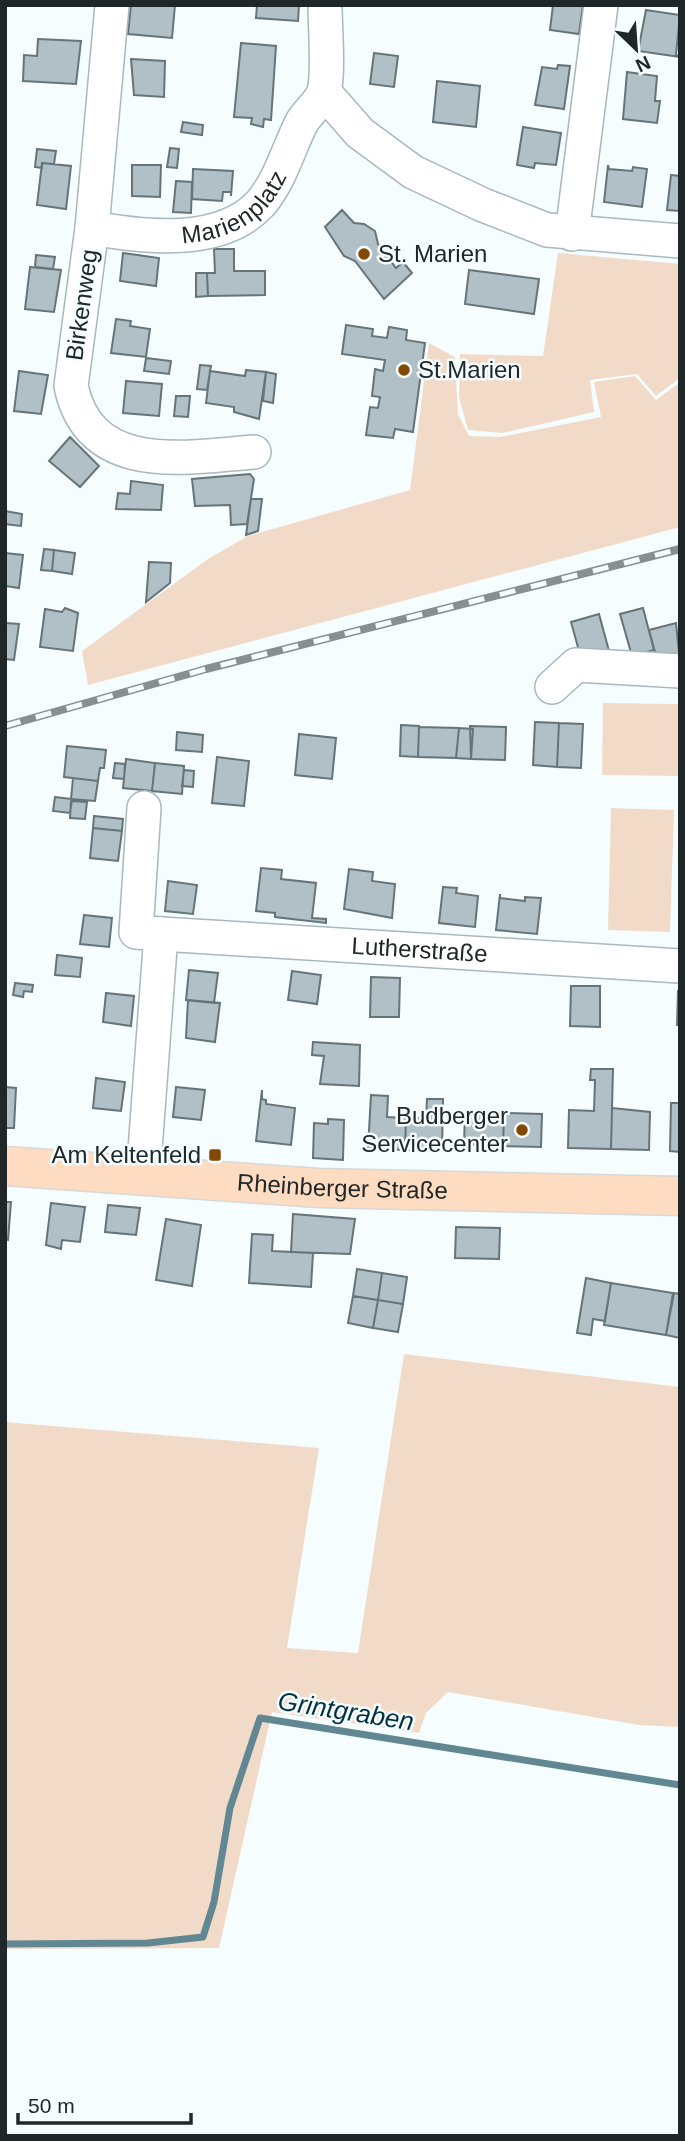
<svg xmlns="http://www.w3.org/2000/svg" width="685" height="2141" font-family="Helvetica,sans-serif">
<rect width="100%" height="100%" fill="#f6fdff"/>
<!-- green -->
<path fill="#f1dbc8" d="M558 253 680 264V378L656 396 637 374 590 380 594 412 502 433 468 430 459 397 460 354 543 356Z
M429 343 455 357 458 414 469 436 500 437 601 417 594 382 635 376 656 400 680 382V527L88 685 82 651 208 559 248 536 410 490Z
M603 703 680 704V776L602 775Z
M611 808 674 810 670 932 608 930Z
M404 1354 680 1387V1727L639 1725 448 1692 426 1713 419 1733 272 1712 219 1948 5 1949V1422L319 1448 287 1648 358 1653Z"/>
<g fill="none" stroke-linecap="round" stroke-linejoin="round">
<!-- stream -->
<path stroke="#618793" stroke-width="7" d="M5 1944 148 1943 203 1937 214 1902 230 1808 260 1718 680 1785"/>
</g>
<!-- building -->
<path fill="#b0c0c6" stroke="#657479" stroke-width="2" d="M131 5H175L172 38 128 34Z
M257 5H299L298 21 256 18Z
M553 5H583L579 34 550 30Z
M646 10 680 15 676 55 680 57 638 51Z
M38 39 81 41 76 84 23 81 24 55 37 56Z
M241 43 276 46 271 120 264 119 263 127 251 124 252 118 234 117Z
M374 53 398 56 394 87 370 84Z
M131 59 165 61 164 97 134 95Z
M558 65 570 66 564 109 535 105 542 67 557 69Z
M627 72 657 76 655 101H660L657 123 623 119Z
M437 81 480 86 476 127 433 122Z
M183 122 203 125 202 135 181 132Z
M523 127 561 133 556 165 535 163 534 168 517 165Z
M170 148 179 149 177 168 167 167Z
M37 149 56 151 54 164 42 163V168L35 167Z
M42 163 71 166 66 209 37 205Z
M132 165H161L160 197 132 196Z
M608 165 609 169 632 171 633 167 647 169 642 207 604 202Z
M193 169 233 171 231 196V192H223L222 201 192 199Z
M671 175 680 176V211L667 210Z
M176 181 192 182 191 213 173 212Z
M342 210 354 223 364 224 375 231 378 244 396 268 403 262 412 273 384 299 355 261 344 256 325 227Z
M214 249H234V271H265V295L208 296 207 273H215Z
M123 253 159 258 156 286 120 281Z
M36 255 55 257 53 269 35 267Z
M30 267 61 270 54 312 25 309Z
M469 270 539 279 534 314 465 304Z
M196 273H207L208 296 196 297Z
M116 319 131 321 130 326 150 329 146 357 111 353Z
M346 325 373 329 372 336 387 338 389 327 407 330 406 340 425 343 413 432 395 429 393 438 366 435 370 407 378 408 380 397 372 396 375 369 383 371 385 360 342 354Z
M146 358 171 361 169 374 144 371Z
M200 365 211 366 207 390 197 389Z
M246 370 266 372 259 419 234 412V407L206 403 210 371 245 376Z
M19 371 48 375 41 414 14 411Z
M266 372 276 374 273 403 263 401Z
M126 381 162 384 159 416 123 413Z
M176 396H190L188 417 174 416Z
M70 437 99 466 80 487 49 461Z
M250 474 254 479 247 524 231 525 230 505 195 506 192 479Z
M131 481 163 485 161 510 116 509 118 493 130 494Z
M251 499H262L258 531 246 535Z
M5 511 22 514 21 526 5 524Z
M44 549 54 550 52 571 41 570Z
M54 550 75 553 72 574 52 571Z
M5 553 23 555 19 588 5 586Z
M149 562 171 563 170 583 146 602Z
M65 608 78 613 73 651 40 647 45 609 62 612Z
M643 608 654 650 632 656 620 614Z
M599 614 609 651 581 658 571 622Z
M5 623 19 624 14 660 5 659Z
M676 623 680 662 659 667 649 630Z
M535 722 559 723 557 767 533 765Z
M559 723 583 724 581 768 557 767Z
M401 725 419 726 418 757 400 756Z
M470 726 506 727 505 760 471 759Z
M419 727 459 728 456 758 418 757Z
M459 728 473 729 471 759 456 758Z
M177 732 203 735 202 752 176 750Z
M299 734 336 738 332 779 295 775Z
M67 746 106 750 104 768H100L98 781 64 777Z
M217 757 249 761 244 806 212 803Z
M126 759 155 763 152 791 123 788Z
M115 763 125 764 124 779 113 778Z
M155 763 184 766 182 794 152 791Z
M184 770 194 771 193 787 182 786Z
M73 778 98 781 95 801 71 799Z
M55 797 72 799 70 813 53 811Z
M71 801 87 802 85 819 70 818Z
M94 816 123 819 122 831 93 828Z
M93 828 122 831 118 861 90 858Z
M261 868 282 870 281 879 316 883 312 918 326 919V923L275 917V913L256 911Z
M349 869 373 872 372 881 395 884 392 918 344 909Z
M168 881 197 885 193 914 165 911Z
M443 887 457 888 456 893 478 896 475 927 439 923Z
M500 894V898L525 901V897L541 898 537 934 496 930Z
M84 915 112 918 109 947 80 944Z
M57 955 82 958 80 977 55 975Z
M189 970 218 973 214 1003 186 1000Z
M292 971 321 975 317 1004 288 1000Z
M371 977 400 978 399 1017H370Z
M15 983 33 985 32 992 24 991 23 997 13 995Z
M571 986H600V1027L570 1026Z
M678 991H680V1025H677Z
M106 993 134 996 131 1026 103 1022Z
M188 1000 220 1003 215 1042 186 1038Z
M313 1042 360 1045 359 1086 320 1084 324 1056 312 1055Z
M591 1069H613L611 1149 568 1148 569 1110 594 1111 595 1080H590Z
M96 1078 125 1082 121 1111 93 1108Z
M5 1087 16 1088 14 1128H5Z
M176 1087 205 1090 201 1120 173 1117Z
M262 1090V1099L266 1100V1104L295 1108 291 1145 256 1141Z
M371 1095 388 1096 387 1117 406 1118 405 1150 368 1148Z
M427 1099H443L442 1151 405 1150 406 1118H426Z
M671 1103H680V1152L670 1151Z
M612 1108 650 1112 649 1150 611 1149Z
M465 1112 504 1113 503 1146 464 1144Z
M504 1113 542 1114 541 1147 503 1146Z
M328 1119 344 1120 343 1160 313 1158 314 1123 328 1124Z
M5 1202H11L8 1240 5 1239Z
M51 1203 85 1207 80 1242 62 1240 61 1249 46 1245Z
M108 1205 140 1208 136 1235 105 1232Z
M293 1214 355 1219 350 1254 291 1252Z
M166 1219 201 1225 192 1286 156 1280Z
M456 1227 500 1228 499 1259 455 1258Z
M252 1234 273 1235 272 1251 313 1253 311 1287 249 1283Z
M357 1269 382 1273 378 1300 353 1296Z
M382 1273 407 1277 403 1304 378 1300Z
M586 1278 611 1283 605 1321 593 1319 591 1335 577 1333Z
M611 1283 673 1293 666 1335 604 1325Z
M674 1293 680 1294V1338L666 1335Z
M353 1296 378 1300 373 1328 348 1323Z
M378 1300 403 1304 398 1332 373 1328Z"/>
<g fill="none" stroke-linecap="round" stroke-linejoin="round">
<!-- minor casing -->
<g stroke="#a8b8bd" stroke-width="36">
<g id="minor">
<path d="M112 5 92 228 71 386C90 477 187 457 254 452"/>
<path d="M324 92 360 133 413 172 483 205 547 230 680 241"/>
<path id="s1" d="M92 228C143 237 221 247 261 203 281 179 288 149 302 122 308 112 321 102 324 91 329 74 325 26 325 5"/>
<path d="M572 234 601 5"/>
<path d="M552 687 576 665 680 671"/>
<path id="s2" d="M161 934 680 966"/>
<path d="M143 1177 161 934 136 932 144 808"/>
</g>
</g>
<!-- major casing -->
<g stroke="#d7d8d8" stroke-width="41">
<g id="major">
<path id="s3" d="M5 1166 319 1188 680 1196"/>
</g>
</g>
<!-- minor -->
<use href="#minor" stroke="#fff" stroke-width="33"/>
<!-- major -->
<use href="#major" stroke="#fddcc1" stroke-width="38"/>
<!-- rail casing -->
<g stroke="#888f91" stroke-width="8">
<path id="rail" d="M5 726 206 669 680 549"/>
</g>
<!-- rail -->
<use href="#rail" stroke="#f6fdff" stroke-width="5" stroke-dasharray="16" stroke-linecap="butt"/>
</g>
<!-- markers -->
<g fill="#834900" stroke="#f6fdff" stroke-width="2.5">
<circle cx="364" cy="254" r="7"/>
<circle cx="404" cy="370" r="7"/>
<circle cx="522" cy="1130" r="7"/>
<rect x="208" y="1148" width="14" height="14" rx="3.5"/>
</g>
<g text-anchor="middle" stroke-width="5" stroke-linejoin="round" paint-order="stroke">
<!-- street labels -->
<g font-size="24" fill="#202729" stroke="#f6fdff">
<text dy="8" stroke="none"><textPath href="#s1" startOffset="152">Marienplatz</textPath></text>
<text transform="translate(82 305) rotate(-82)" y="8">Birkenweg</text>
<text dy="8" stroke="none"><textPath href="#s2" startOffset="259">Lutherstraße</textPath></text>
<text dy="8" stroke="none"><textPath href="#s3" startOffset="338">Rheinberger Straße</textPath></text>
</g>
<!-- poi labels -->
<g font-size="24" fill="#202729" stroke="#f6fdff" text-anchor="start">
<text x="378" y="262">St. Marien</text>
<text x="418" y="378">St.Marien</text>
<text x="508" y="1124" text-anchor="end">Budberger<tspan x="508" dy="28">Servicecenter</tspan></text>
<text x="201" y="1163" text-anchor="end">Am Keltenfeld</text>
</g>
<!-- water labels -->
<g font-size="26" font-style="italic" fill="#01323f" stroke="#f6fdff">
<text transform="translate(346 1711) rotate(9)" y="9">Grintgraben</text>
</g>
</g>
<!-- border -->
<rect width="685" height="2141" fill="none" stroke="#202729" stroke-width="14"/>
<!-- north arrow -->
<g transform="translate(636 49) rotate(155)" stroke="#f6fdff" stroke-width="5" paint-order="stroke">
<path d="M0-5L12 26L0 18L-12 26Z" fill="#202729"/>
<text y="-10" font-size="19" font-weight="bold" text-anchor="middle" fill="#202729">N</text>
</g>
<!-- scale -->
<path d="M18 2113v10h173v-10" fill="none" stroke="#202729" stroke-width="3.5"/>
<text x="28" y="2113" font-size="21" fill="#202729" stroke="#f6fdff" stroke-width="5" paint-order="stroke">50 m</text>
</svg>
